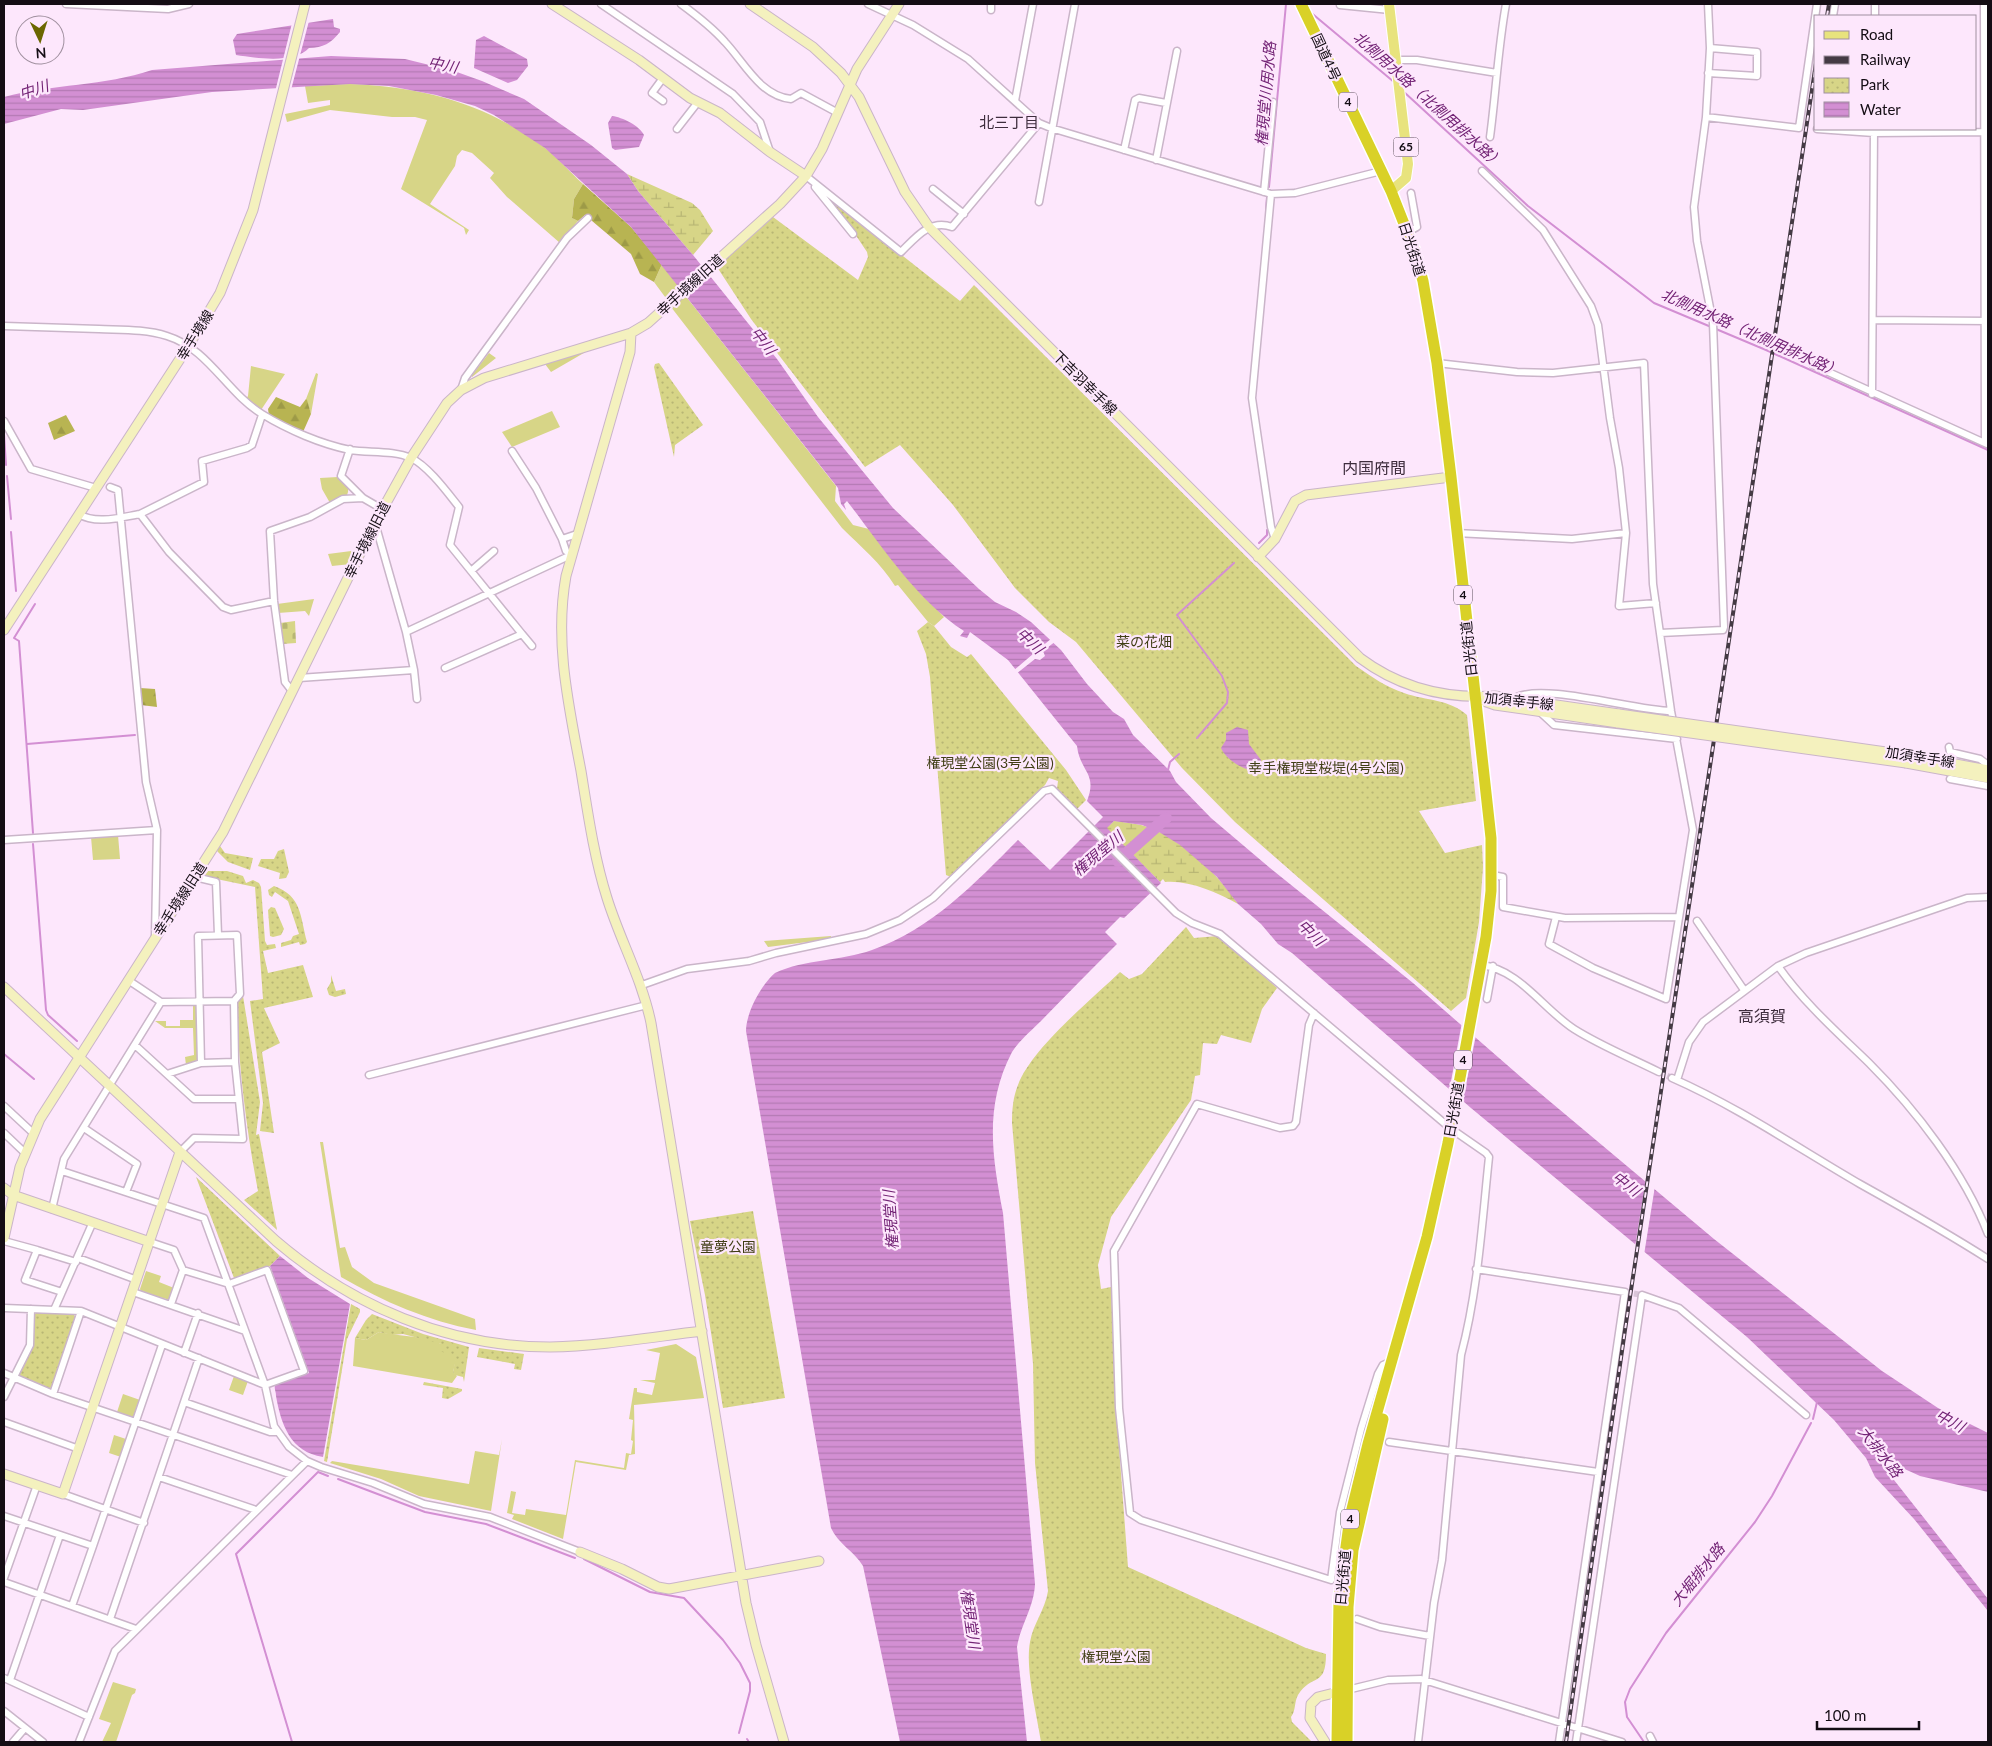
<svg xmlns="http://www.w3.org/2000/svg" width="1992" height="1746" font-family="Lato,'Noto Sans JP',sans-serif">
<defs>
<pattern id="forest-firs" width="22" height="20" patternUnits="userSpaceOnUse" patternTransform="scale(1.25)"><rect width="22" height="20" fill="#b8b452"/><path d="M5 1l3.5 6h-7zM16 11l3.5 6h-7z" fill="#9d9a47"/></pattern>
<pattern id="wetland-marsh" width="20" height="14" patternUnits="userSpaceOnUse" patternTransform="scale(1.25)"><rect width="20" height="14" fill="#d7d587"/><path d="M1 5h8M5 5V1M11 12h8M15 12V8" fill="none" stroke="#b8b674"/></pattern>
<pattern id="cemetery-stones" width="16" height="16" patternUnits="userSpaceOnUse" patternTransform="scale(1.25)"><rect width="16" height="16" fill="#d7d587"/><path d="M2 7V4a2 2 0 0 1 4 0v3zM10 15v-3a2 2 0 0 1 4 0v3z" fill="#b8b674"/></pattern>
<pattern id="park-dots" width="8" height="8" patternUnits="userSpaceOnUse" patternTransform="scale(1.25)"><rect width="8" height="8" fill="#d7d587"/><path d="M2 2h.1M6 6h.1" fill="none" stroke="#b8b674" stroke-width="1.8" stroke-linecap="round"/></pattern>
<pattern id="water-rules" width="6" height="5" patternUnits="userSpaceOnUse" patternTransform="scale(1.25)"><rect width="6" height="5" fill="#d38fd3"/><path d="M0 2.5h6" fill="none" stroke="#b47ab4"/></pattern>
</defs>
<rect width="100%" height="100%" fill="#fde7fc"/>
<!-- grass -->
<path fill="#d7d587" d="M350 84C423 87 485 103 544 147 558 158 570 172 583 184L574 199 572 218 578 221 560 243 507 197 490 178 494 173 472 153 462 150 457 156 455 166 430 204 469 230 466 235 464 228 401 189 427 120 415 117H392L330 110 287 122 285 114 330 105V100L308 103 305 86Z
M662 264 681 290 668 301 654 282Z
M684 294 836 486 835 501 853 525 869 529 906 576 944 617 934 626 928 622 898 585 895 586C881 563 861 547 842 528L671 307Z
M589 350 551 372 545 364Z
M489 353 496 358 472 377V375Z
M251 366 285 374 261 410 246 399 248 396Z
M316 373 318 374 311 414 306 399Z
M552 411 560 427 512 447 502 432Z
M338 477C344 481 351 487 347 495L330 503 322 489 320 478Z
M359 550 351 564 332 566 328 554Z
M314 599 309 616 305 611 278 613 277 604Z
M118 835 120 859 93 860 91 837Z
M831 936V939L768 947 764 941Z
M193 1005 197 1007 198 1059 196 1062 186 1065 185 1057 194 1055 193 1028H165L155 1021H166V1026H180V1020H193Z
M320 1142H323L340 1248 345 1247 352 1267 374 1283 475 1319 476 1330C428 1321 384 1302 341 1277Z
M146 1271 161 1276 159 1282 174 1288 170 1300 141 1292 140 1289Z
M379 1332C397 1336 425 1336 441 1344 446 1346 452 1352 457 1356L453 1372 457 1376 452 1383 353 1366 355 1338 366 1340Z
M676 1344 696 1357 704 1398 634 1405 635 1454 629 1455 626 1470 576 1462 563 1539 512 1519 514 1515 507 1513 511 1491 516 1492 512 1513 525 1515 526 1509 566 1515 575 1460 624 1468 626 1453 631 1454 633 1441 631 1440 633 1420 629 1419 634 1388H637V1392L652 1395 655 1383 640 1380H655L660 1353 646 1350Z
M234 1376 248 1381 243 1395 229 1390Z
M123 1394 140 1400 135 1416 132 1417 117 1412Z
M114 1435 126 1439 121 1457 109 1453Z
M502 1439 491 1511 419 1496 381 1479 330 1463 332 1461 469 1484 475 1451 499 1455Z
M113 1682 136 1689 135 1693 132 1695 116 1742H102L111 1723 99 1719Z"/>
<!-- forest -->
<path fill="url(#forest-firs)" d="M583 184 631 227 662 264 654 282 640 274 631 254 585 215 578 221 572 218 574 199Z
M276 397 300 407 306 399 307 400 311 414 303 432 269 416 268 409Z
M66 415 75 431 54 440 48 423Z
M140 688 155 689 157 707 141 705Z"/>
<!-- wetland -->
<path fill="url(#wetland-marsh)" d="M627 174 692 203 700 210 713 231 693 255 638 191Z
M1114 821C1123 822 1132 823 1141 825 1175 833 1220 875 1238 904 1216 892 1189 880 1165 882L1163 879 1160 882 1106 828Z"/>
<!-- cemetery -->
<path fill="url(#cemetery-stones)" d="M295 621 296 643 282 644 280 623Z"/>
<!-- park -->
<path fill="url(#park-dots)" d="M818 189 960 301 974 285 1356 666C1372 677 1386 687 1404 693 1427 701 1449 699 1467 715L1476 801 1419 811 1445 853 1482 845 1483 867 1479 922 1466 998 1451 1011 1235 822 1182 768 1076 642 1049 622 1015 588 953 505 900 445 865 467 751 319 717 267 773 217 858 280 868 257 867 252 851 228Z
M659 363 703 425 675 445 674 457 654 367 655 364Z
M928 622 934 626 951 647 967 657 971 654 1066 770 1086 800 1077 809 1057 789 1058 781 1049 778 1045 785 951 877 946 875 930 677 926 654 917 631Z
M220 846 225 853 253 858 250 870 228 862 217 851Z
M284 849 289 872 286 878 279 879 280 873 258 866 261 859H274L278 851Z
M208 871H227L243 876 246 883 253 880 259 883 261 887 265 941 267 945 275 944 276 948 263 951 268 973 303 965 313 997 264 1008 280 1043 262 1052 274 1133 260 1131 263 1103 250 1001 263 999 255 887 202 876Z
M274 886C302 896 300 916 307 942L305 944 300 945 299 942 281 947V943L291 940 293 936 299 934 288 901 275 892 272 897 269 895 268 890Z
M271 907 275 908 284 929 281 935 273 937 270 936 268 910Z
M1186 927 1194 938 1218 936 1277 988 1262 1009 1251 1043 1221 1035 1217 1044 1203 1043 1200 1075 1195 1076 1191 1100 1111 1217 1098 1265 1101 1289 1111 1287 1116 1407 1128 1567 1306 1648 1326 1654C1326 1688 1312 1673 1298 1695 1294 1702 1296 1711 1291 1717L1292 1722 1312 1742H1041C1037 1715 1025 1669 1030 1642 1033 1624 1045 1610 1048 1591L1035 1463 1033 1364 1012 1123C1012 1110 1013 1097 1018 1085 1031 1049 1091 1000 1120 972L1129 979 1142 974Z
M331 975 336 991 345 989 346 994 335 997 329 995 327 989 331 982Z
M243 996 260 1102 256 1135 259 1134 277 1230 244 1200 258 1191C246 1128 239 1067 236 1003Z
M196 1177 280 1256 270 1266 234 1278Z
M753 1211 785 1398 723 1408 705 1295 690 1221Z
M351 1304 360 1309V1312L347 1339 327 1462 324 1461Z
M37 1312 74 1314 76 1320 53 1387 47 1389 21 1378 19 1373 33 1345 34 1315Z
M372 1314 423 1334 469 1347 464 1382 463 1377 455 1375 453 1372 456 1356 439 1351 441 1344 403 1334 392 1335 379 1332 366 1340 355 1338 366 1320Z
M479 1348 524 1354 521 1370 514 1369 515 1364 477 1357Z
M424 1382 462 1389V1391L448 1399 442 1398 443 1388 423 1385Z"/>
<!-- water -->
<path fill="url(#water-rules)" d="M333 19 334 27 340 29V32C331 43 323 48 309 48 295 64 255 58 236 55L233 40 237 34Z
M484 36 527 59 528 66 517 80 508 83 474 68 476 40Z
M331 56 405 59 454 71 482 81 524 99 591 145 627 174 638 191 693 255 777 359 818 417 893 508 979 589 995 602 1016 612 1031 622 1061 650 1087 684 1113 712 1124 719 1133 735 1170 771 1176 782 1211 818 1270 868 1413 983 1522 1078 1714 1239 1882 1371 1938 1408 1988 1433V1492L1920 1476 1885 1460 1879 1461 1988 1599V1611L1914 1519 1875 1477 1866 1458 1834 1420 1747 1337 1471 1108 1292 953 1278 944 1261 924 1238 904 1217 877 1180 845 1159 832 1142 825 1114 821 1107 828 1161 883 1124 918 1120 917 1105 932 1117 944C1091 970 1066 995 1041 1021 1032 1030 1019 1041 1012 1052 984 1106 992 1156 1003 1213L1035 1584C1034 1607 1021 1624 1017 1647L1027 1742H900L863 1566C854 1551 838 1544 831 1528L746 1031C746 1013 761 985 775 973 805 959 841 961 872 950 932 929 975 883 1018 840L1050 870 1103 817 1087 801C1098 773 1080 772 1077 746L1008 660 970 632 967 638 960 636 964 631C917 601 881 545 847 501L844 504 846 510 841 504 838 488 631 227 545 148 494 115 475 106 436 95 389 86 350 84 212 92 83 110 61 109 4 124V97C52 84 105 86 152 70Z
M612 116C622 117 640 126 644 135L639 147 615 150 612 148 608 123Z
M1237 727 1248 730 1249 744 1261 760V766L1253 770C1242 770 1225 758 1221 748L1226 740V733Z
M280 1256 308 1278 350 1304 323 1457C290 1452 281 1424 276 1396 276 1391 274 1389 275 1385L309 1373 270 1266Z"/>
<!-- pier -->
<path fill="#fde7fc" d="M309 21 291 90 275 92 292 23Z
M1052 638 1056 641 1043 651 1045 656 1040 660 1035 659 1016 674 1013 671 1033 654 1032 651 1036 647 1040 648Z
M1462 1022 1476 1035 1462 1104 1449 1092Z
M1646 1178 1655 1186 1644 1255 1635 1247Z"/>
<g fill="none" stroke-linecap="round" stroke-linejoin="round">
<!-- stream -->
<path stroke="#d38fd3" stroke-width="2" d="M1309 11 1394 82
M1404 92 1528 206 1654 303 1766 350 1988 450
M1269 187 1286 4
M1266 210 1267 197
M4 434 6 465
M7 476 11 519
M11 532 16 591
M1259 543 1267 535V530
M1197 738 1227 703 1228 692 1222 676 1177 615 1234 563
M27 744 135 735
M1168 770 1170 762 1179 754
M33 833 19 641 14 638 35 604
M33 844 46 1010 48 1015 77 1041
M4 1054 34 1079
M1813 1419 1817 1402
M338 1479 425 1512 486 1524 575 1558
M584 1559 650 1592 684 1598 723 1640 740 1663 750 1683V1691L739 1733
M747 1739 749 1742
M292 1742 236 1554 318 1472 328 1476
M1644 1742 1627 1717 1625 1702 1630 1689 1666 1633 1755 1522 1772 1496 1811 1423"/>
<!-- river -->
<path stroke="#d38fd3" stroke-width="12" d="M1118 861 1166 818"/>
<!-- street-tunnel -->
<path stroke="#dac6d9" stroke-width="6" stroke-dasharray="6 3" stroke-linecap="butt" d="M1659 1072 1672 1078
M1625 1292 1642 1295"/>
<!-- street casing -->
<g stroke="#cab5c9" stroke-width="9">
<path id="street" d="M66 4 168 9 189 4
M601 4 733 94 760 122 770 152
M681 4C696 15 712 27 725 42 744 62 760 96 791 99L801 93 838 113
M868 4 913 25 968 59 1039 123 1051 128 1271 194 1295 193 1381 171
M991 4V10
M1984 4 1985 443
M1340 5 1390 10
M1833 16 1835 4
M1875 16V4
M1396 60H1417L1497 73
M1708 73 1757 76V52L1710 48
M663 78 652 93 663 101
M1015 101 1033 4
M1706 117 1799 128 1817 4
M677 129 698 102
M1817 129 1874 133 1987 132
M1490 137C1496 92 1498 48 1506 4
M1124 150 1135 100 1139 98 1166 103
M1156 160 1177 51
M806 176 901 252C916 237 930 219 952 227L1039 123
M815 187 853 234
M933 189 964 214
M1264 192 1273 102
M1271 194 1252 398 1271 527 1275 539
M1039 202 1075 4
M1408 232 1417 227 1411 193
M1874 320 1988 321
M4 326C35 327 67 328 99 329 121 330 145 329 167 336 209 349 226 392 262 414 288 430 321 444 350 450 369 453 393 450 411 458 428 466 447 492 459 507L450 545 522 634 445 668
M1437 363 1517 372 1553 373 1644 363 1653 584 1671 711 1693 830 1666 999 1593 968 1549 944 1556 917
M1813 365 1987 444
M461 390 465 378 567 238 588 218
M1872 394 1874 129
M4 421 31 469 96 488
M350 449 341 476 363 498 382 509
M512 451 536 488 562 539 577 534
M110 487 118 490 146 782 157 830 155 938
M79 514C96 525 122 517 140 514L169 552 223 607 231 610 274 601
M140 514 204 482 202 461 247 448 252 445 262 415
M375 523 406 632
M1456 533 1572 539 1626 533 1619 468 1610 418 1598 325 1591 306 1543 230 1482 171
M1626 533 1619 606 1656 603
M471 571 494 551
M1660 633 1723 630 1724 627 1713 323 1697 241 1694 207 1706 117 1710 48 1708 4
M522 634 532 646
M414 670 417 699
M299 678 414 670 406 632 571 555 566 551 562 539
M292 691 285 682 274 601 270 531 310 517 343 499 363 498
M1515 698C1542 682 1636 711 1671 711
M1540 712 1554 725 1677 739
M1949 747 1950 752 1980 759 1988 765
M1950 779 1988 786
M4 840 157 830
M1492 875 1503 877V907L1565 918 1679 917
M195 877 216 882 218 935
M1697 921 1744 990
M1481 965C1519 969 1543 1009 1574 1029 1601 1046 1631 1058 1659 1072
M1778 966C1804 1003 1837 1032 1869 1063 1916 1110 1964 1172 1988 1234
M128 980 161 1002
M642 985 687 969 749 961 776 953 866 934 900 920 933 898 1044 791 1052 789 1176 913 1192 923 1220 934 1450 1128 1486 1153 1489 1157C1482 1223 1478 1291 1461 1355L1442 1560 1434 1603 1418 1742
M1487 999 1493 966
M1314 1013 1309 1025 1296 1122 1293 1126 1280 1128 1197 1104 1114 1251 1119 1408 1130 1513 1141 1520 1331 1580 1340 1512 1361 1429 1378 1374 1383 1365 1392 1361
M136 1046 194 1099H238
M167 1074 201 1063 235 1062
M369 1075 647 1005
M1672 1078C1738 1107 1798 1148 1860 1184 1903 1208 1946 1232 1988 1259
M1677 1080 1689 1042 1703 1022 1778 966 1806 953 1967 898 1988 897
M4 1106 33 1133
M84 1128 137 1164 126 1192
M4 1133 25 1153
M180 1152 194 1138 243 1139 235 1062 234 1001 240 994 237 935 198 936 201 1063
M62 1171 204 1218 265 1385 274 1426 289 1447 307 1461 321 1467 373 1483 424 1504 490 1517 580 1552
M52 1209 64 1159 161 1002 234 1001
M4 1241 37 1250 25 1280 62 1292
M37 1250 76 1262
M78 1258 137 1280
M1476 1269 1625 1292 1559 1742
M133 1292 245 1331
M171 1304 183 1270
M4 1308 81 1311 265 1385 304 1371 267 1270 229 1284 183 1270 174 1250 150 1242
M54 1310 92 1224
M184 1353 198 1313
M4 1373 53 1394 292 1475
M53 1394 81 1311
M4 1397 30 1345 31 1309
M184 1402 270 1432H277
M4 1422 79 1449
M1389 1442 1598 1472
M159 1477 256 1510
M63 1494 144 1523
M4 1516 93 1546 162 1345
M4 1578 37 1485
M4 1582 136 1629
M72 1606 93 1546
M110 1619 199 1358
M1357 1619 1380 1627 1430 1636
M4 1678 89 1717
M10 1680 60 1535
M1347 1690 1388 1680 1421 1679 1622 1742
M4 1711 43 1742
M1650 1736 1653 1742
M13 1742 25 1728
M79 1742 115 1651 307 1461
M1576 1742 1642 1295 1679 1308 1806 1415"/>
</g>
<!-- secondary casing -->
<g stroke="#cab5c9" stroke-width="11">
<path id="secondary" d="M552 4 639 60 690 98 720 113 770 152 806 176
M750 4 813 47 841 73 859 97 905 192 929 227 1360 658C1400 688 1446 699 1495 696L1619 714
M631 333 630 352 566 576C554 642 569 707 581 771 588 814 594 857 607 898 620 940 642 979 651 1023L746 1603 756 1645 784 1742
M1258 557 1275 539 1295 501 1306 495 1451 477
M4 630 189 345 220 293 253 210 305 4
M1478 699 1495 705 1618 723
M1907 755 1988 770
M1906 763 1988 778
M4 987 276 1241C352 1306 448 1347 550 1347 601 1346 652 1337 702 1331
M4 1188 13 1195 150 1242
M4 1238 20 1167 40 1119 223 832 375 523 411 458 447 403 461 390 484 378 631 333 648 323 780 204 806 176 822 149 857 69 899 4
M4 1474 63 1494 180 1152
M580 1552 622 1569 658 1587 669 1589 819 1561
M1325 1742 1310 1718 1311 1704 1318 1697 1342 1691"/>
</g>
<!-- primary casing -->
<g stroke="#fff" stroke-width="12">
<path id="primary" d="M1389 4 1408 164 1406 178 1391 191"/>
</g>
<!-- highway casing -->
<g stroke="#fff" stroke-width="14">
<path id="highway" d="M1301 4 1391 191 1414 249 1423 281 1437 363 1451 477 1491 838V891L1486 937 1448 1143 1427 1237 1368 1444 1350 1517 1339 1599 1337 1742
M1347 1742 1348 1607 1353 1550 1383 1419"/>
</g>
<!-- street -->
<use href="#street" stroke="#fff" stroke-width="6"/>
<!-- secondary -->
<use href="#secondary" stroke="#f4f1be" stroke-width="9"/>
<!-- primary -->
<use href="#primary" stroke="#e8e37d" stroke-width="10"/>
<!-- highway -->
<use href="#highway" stroke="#d9d127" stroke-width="11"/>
<!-- rail casing -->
<g stroke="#443a44" stroke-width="4">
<path id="rail" d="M1827 16 1829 4
M1566 1742 1625 1330 1816 63"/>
</g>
<!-- rail -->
<use href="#rail" stroke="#fde7fc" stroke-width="2" stroke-dasharray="5.5" stroke-linecap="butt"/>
<!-- secondary-bridge casing -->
<g stroke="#cab5c9" stroke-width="11" stroke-linecap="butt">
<path id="secondary-bridge" d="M1619 714 1907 755
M1618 723 1906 763"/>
</g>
<!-- secondary-bridge -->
<use href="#secondary-bridge" stroke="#f4f1be" stroke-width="9"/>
</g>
<g text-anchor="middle" stroke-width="4.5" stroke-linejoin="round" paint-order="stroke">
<!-- shield labels -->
<g fill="#fde7fc" stroke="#5a4e5a" stroke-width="1">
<rect x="1339" y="92.5" width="18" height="19" rx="4"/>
<rect x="1393.5" y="137.5" width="25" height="19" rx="4"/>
<rect x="1454" y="585.5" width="18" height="19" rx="4"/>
<rect x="1454" y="1050.5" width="18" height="19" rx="4"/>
<rect x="1341" y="1509.5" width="18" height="19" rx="4"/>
</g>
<g font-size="12" font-weight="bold" fill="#140d14">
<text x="1348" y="106">4</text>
<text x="1406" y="151">65</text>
<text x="1463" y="599">4</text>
<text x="1463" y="1064">4</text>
<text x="1350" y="1523">4</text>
</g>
<!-- street labels -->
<g font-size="14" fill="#140d14" stroke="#fde7fc">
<text transform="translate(1326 57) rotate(65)" y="5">国道4号</text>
<text transform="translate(1412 249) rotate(72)" y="5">日光街道</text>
<text transform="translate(690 285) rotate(-42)" y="5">幸手境線旧道</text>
<text transform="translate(195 335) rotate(-58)" y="5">幸手境線</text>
<text transform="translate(1085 383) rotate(45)" y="5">下吉羽幸手線</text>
<text transform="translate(367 540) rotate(-63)" y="5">幸手境線旧道</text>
<text transform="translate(1469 649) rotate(-96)" y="5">日光街道</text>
<text transform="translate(1519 701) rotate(6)" y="5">加須幸手線</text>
<text transform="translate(1920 757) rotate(9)" y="5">加須幸手線</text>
<text transform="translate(180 899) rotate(-57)" y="5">幸手境線旧道</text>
<text transform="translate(1454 1110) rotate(-80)" y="5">日光街道</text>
<text transform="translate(1343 1578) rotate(-85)" y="5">日光街道</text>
</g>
<!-- park labels -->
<g font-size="14" fill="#403e15" stroke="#fde7fc">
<text x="1144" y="647">菜の花畑</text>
<text x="990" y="768">権現堂公園(3号公園)</text>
<text x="1326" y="773">幸手権現堂桜堤(4号公園)</text>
<text x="728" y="1252">童夢公園</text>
<text x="1116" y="1662">権現堂公園</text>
</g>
<!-- water labels -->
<g font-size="15" font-style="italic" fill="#732375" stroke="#fde7fc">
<text transform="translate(443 65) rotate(11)" y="5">中川</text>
<text transform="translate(34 90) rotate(-18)" y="5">中川</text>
<text transform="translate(1266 94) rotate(-85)" y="5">権現堂川用水路</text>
<text transform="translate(1428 100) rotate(42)" y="5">北側用水路（北側用排水路）</text>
<text transform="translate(1751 333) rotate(24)" y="5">北側用水路（北側用排水路）</text>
<text transform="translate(763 341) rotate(52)" y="5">中川</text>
<text transform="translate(1030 641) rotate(43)" y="5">中川</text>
<text transform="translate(1098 854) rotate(-40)" y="5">権現堂川</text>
<text transform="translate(1311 933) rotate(44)" y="5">中川</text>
<text transform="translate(1626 1184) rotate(37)" y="5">中川</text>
<text transform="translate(891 1220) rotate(-94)" y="5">権現堂川</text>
<text transform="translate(1950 1421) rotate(28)" y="5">中川</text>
<text transform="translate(1880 1452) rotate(52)" y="5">大排水路</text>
<text transform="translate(1698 1575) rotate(-51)" y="5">大堀排水路</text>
<text transform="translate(970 1619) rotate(82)" y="5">権現堂川</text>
</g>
<!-- neighbourhood labels -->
<g font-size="15" fill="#3e2d3d" stroke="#fde7fc">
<text x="1009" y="128">北三丁目</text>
</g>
<!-- quarter labels -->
<g font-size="16" fill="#3e2d3d" stroke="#fde7fc">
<text x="1374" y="474">内国府間</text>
<text x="1762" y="1022">高須賀</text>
</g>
</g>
<!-- border -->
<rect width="1992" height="1746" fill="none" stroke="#140d14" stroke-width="10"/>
<!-- legend -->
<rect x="1814" y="15" width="162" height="115" fill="#fde7fc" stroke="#a0909f"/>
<rect x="1824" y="31" width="25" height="8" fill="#e8e37d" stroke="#a0909f"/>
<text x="1860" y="40" font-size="15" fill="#140d14">Road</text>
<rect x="1824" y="56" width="25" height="8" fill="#443a44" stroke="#a0909f"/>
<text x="1860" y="65" font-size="15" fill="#140d14">Railway</text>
<rect x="1824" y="78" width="25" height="15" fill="url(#park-dots)" stroke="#a0909f"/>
<text x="1860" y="90" font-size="15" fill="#140d14">Park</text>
<rect x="1824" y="102" width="25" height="15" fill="url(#water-rules)" stroke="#a0909f"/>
<text x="1860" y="115" font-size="15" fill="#140d14">Water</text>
<!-- north arrow -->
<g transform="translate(40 40) rotate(176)"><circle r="24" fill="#fde7fc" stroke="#a0909f"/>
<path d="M0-4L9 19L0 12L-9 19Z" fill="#6b6700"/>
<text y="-8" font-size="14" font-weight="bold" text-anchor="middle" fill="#140d14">N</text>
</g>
<!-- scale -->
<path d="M1817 1721v8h102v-8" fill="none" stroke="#140d14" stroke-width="2.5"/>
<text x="1824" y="1721" font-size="15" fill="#140d14" stroke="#fde7fc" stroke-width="4" paint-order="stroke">100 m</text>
</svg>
